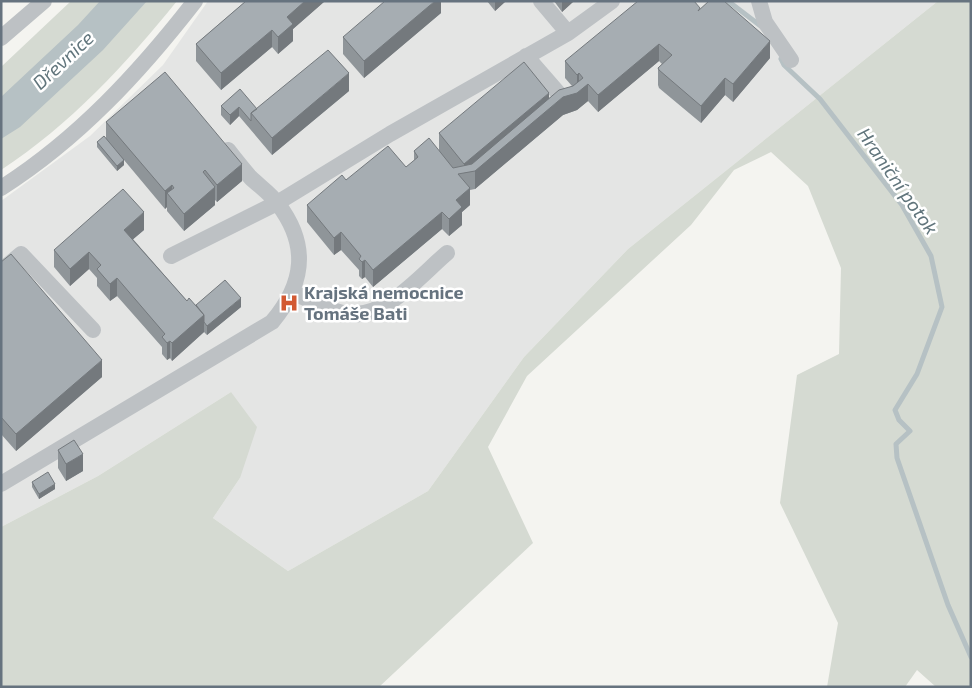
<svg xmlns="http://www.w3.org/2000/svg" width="972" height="688" font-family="'Exo 2',sans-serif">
<rect width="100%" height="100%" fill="#f4f4f0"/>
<!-- built -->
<path fill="#e4e5e4" d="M208 1H938L628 249 524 357 428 491 288 571 213 518 240 478 231 392 98 476 1 527V201L90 136 163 65Z"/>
<!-- green -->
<path fill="#d5dad2" d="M71 1H177C125 65 71 124 1 170V67Z
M938 1H971V687H936L917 670 905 687H827L838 623 780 503 797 375 839 354 841 268 808 186 771 152 734 170 691 225 527 376 488 447 533 543 379 687H1V527L98 476 231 392 257 427 240 478 213 518 288 571 428 491 524 357 628 249Z"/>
<!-- water -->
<path fill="#b6c1c4" d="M100 1H147L103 50 20 127 1 139V97L78 25Z"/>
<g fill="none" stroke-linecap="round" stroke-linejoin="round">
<!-- stream -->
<path stroke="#b6c1c4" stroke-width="5" d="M728 1 762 27
M781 59 784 65 820 99 878 174 902 205 931 256 942 307 917 374 895 410 899 420 910 431 896 444 897 458 948 605 971 657"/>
<!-- minor -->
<path stroke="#bdc1c4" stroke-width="16" d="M541 1 568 33
M759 1 765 22 791 60
M1 38 44 1
M526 56 566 102
M1 188C78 139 139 73 195 1
M171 256 277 203 390 134 568 33 612 1
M1 271 21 254 93 330
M292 292C309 299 330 312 349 314 386 318 421 275 447 253
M1 484 272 322C305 283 309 245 278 204 270 193 259 186 250 177 242 168 235 159 228 150"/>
</g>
<!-- wall -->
<path fill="#8f9599" d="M246 1H325L293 29V41L278 54 272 47 221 90 196 61V44Z
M441 1V13L364 78 343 54V37Z
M487 1H506L495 11Z
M554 1H574L562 12Z
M700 10 770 58 733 102 725 95 701 123 659 88 658 85V68L662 64 659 61 598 112 588 101 577 110 563 115 475 189 470 190V205L462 212V225L449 236 442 229 373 287 365 277 362 279 359 276V270L341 250 334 255 307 222V205L346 180 406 167 414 161V151H439V133L549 98 572 86 565 78V61Z
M349 91 272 155 239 116 230 125 221 115V106L257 109Z
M106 122 242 181 217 202 215 200V205L184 231 167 211V207L165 209 124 160V165L117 171 97 147V142L106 139Z
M144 230 133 239 187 301 196 305 241 307 207 335 204 332 172 361 170 358 167 360 162 354V347L117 296 110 301 97 286V278L89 269 70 286 54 267V250Z
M1 262 102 377 16 451 1 434Z
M58 450 83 471 66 481 58 468Z
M32 482 55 489 39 499 32 487Z"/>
<!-- shaded-wall -->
<path fill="#74797d" d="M305 1H325L293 29V41L278 54V37L287 17Z
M435 1H441V13L364 78V61Z
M495 1H506L495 11Z
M562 1H574L562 12Z
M272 30V47L221 90V73Z
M770 41V58L733 102V84Z
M659 44V61L598 112V95Z
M349 73V91L272 155V138Z
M579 73V90L577 92V75Z
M725 78V95L701 123V106Z
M588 84V101L577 110 563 115 475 189V171L464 173V164L549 93V109L563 97Z
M239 107V116L230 125V115Z
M124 160V165L117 171V166Z
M242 164V181L217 202V185Z
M172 185V199L167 193V207L165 209V191Z
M215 187V205L184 231V214Z
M470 188V205L462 212V225L449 236V219L456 200Z
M144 212V230L124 247V230Z
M442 212V229L373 287V270Z
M341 232V250L334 255V238Z
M89 252V269L70 286V269Z
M365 260V277L362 279V262Z
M117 278V296L110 301V284Z
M241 298V307L207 335V326Z
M204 315V332L172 361V343Z
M170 341V358L167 360V343Z
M102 360V377L16 451V434Z
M83 454V471L66 481V464Z
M55 484V489L39 499V494Z"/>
<!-- building -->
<path fill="#a6adb2" stroke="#74797d" d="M246 1H305L287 17 293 24 278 37 272 30 221 73 196 44Z
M385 1H435L364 61 343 37Z
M638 1H694L700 8 698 11 709 1H724L770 41 733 84 725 78 701 106 659 70 658 68 672 55 659 44 598 95 588 84 577 93 563 97 475 171 458 174 470 188 456 200 462 207 449 219 442 212 373 270 365 260 362 262 359 259 361 256 341 232 334 238 307 205 342 175 346 180 388 146 406 167 418 157 414 151 429 138 453 168 472 164 559 90 573 86 583 78 579 73 577 75 565 61Z
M328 50 349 73 272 138 251 113Z
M524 62 549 93 464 164 439 133Z
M165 72 242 164 217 185 205 170 203 172 215 187 184 214 167 193 174 188 172 185 165 191 106 122Z
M240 89 257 109 251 113V121L239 107 230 115 221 106Z
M104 136 124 160 117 166 97 142Z
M123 189 144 212 124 230 187 301 189 298 204 315 172 343 170 341 167 343 162 337 165 334 117 278 110 284 97 269 101 265 89 252 70 269 54 250Z
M11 254 102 360 16 434 1 417V262Z
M225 280 241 298 207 326 204 322V315L196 305Z
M74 440 83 454 66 464 58 450Z
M48 472 55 484 39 494 32 482Z"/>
<!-- icons -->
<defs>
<g id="hospital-bare" transform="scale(1.5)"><path d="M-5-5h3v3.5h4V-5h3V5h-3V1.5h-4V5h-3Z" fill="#d25932" stroke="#fff" stroke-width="2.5" paint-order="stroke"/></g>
</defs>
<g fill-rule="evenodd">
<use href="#hospital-bare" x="289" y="303"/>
</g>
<g text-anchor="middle" stroke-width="5" stroke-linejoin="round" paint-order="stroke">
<!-- poi labels -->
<g font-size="18" font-weight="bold" fill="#66737f" stroke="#fff" text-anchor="start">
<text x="304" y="299">Krajská nemocnice<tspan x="304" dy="21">Tomáše Bati</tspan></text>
</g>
<!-- water labels -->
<g font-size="19" font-style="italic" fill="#61757c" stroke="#fff">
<text transform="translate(63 60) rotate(-43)" y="7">Dřevnice</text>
<text transform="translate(898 181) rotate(55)" y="7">Hraniční potok</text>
</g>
</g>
<!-- border -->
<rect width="972" height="688" fill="none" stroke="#66737f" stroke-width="5"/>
</svg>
